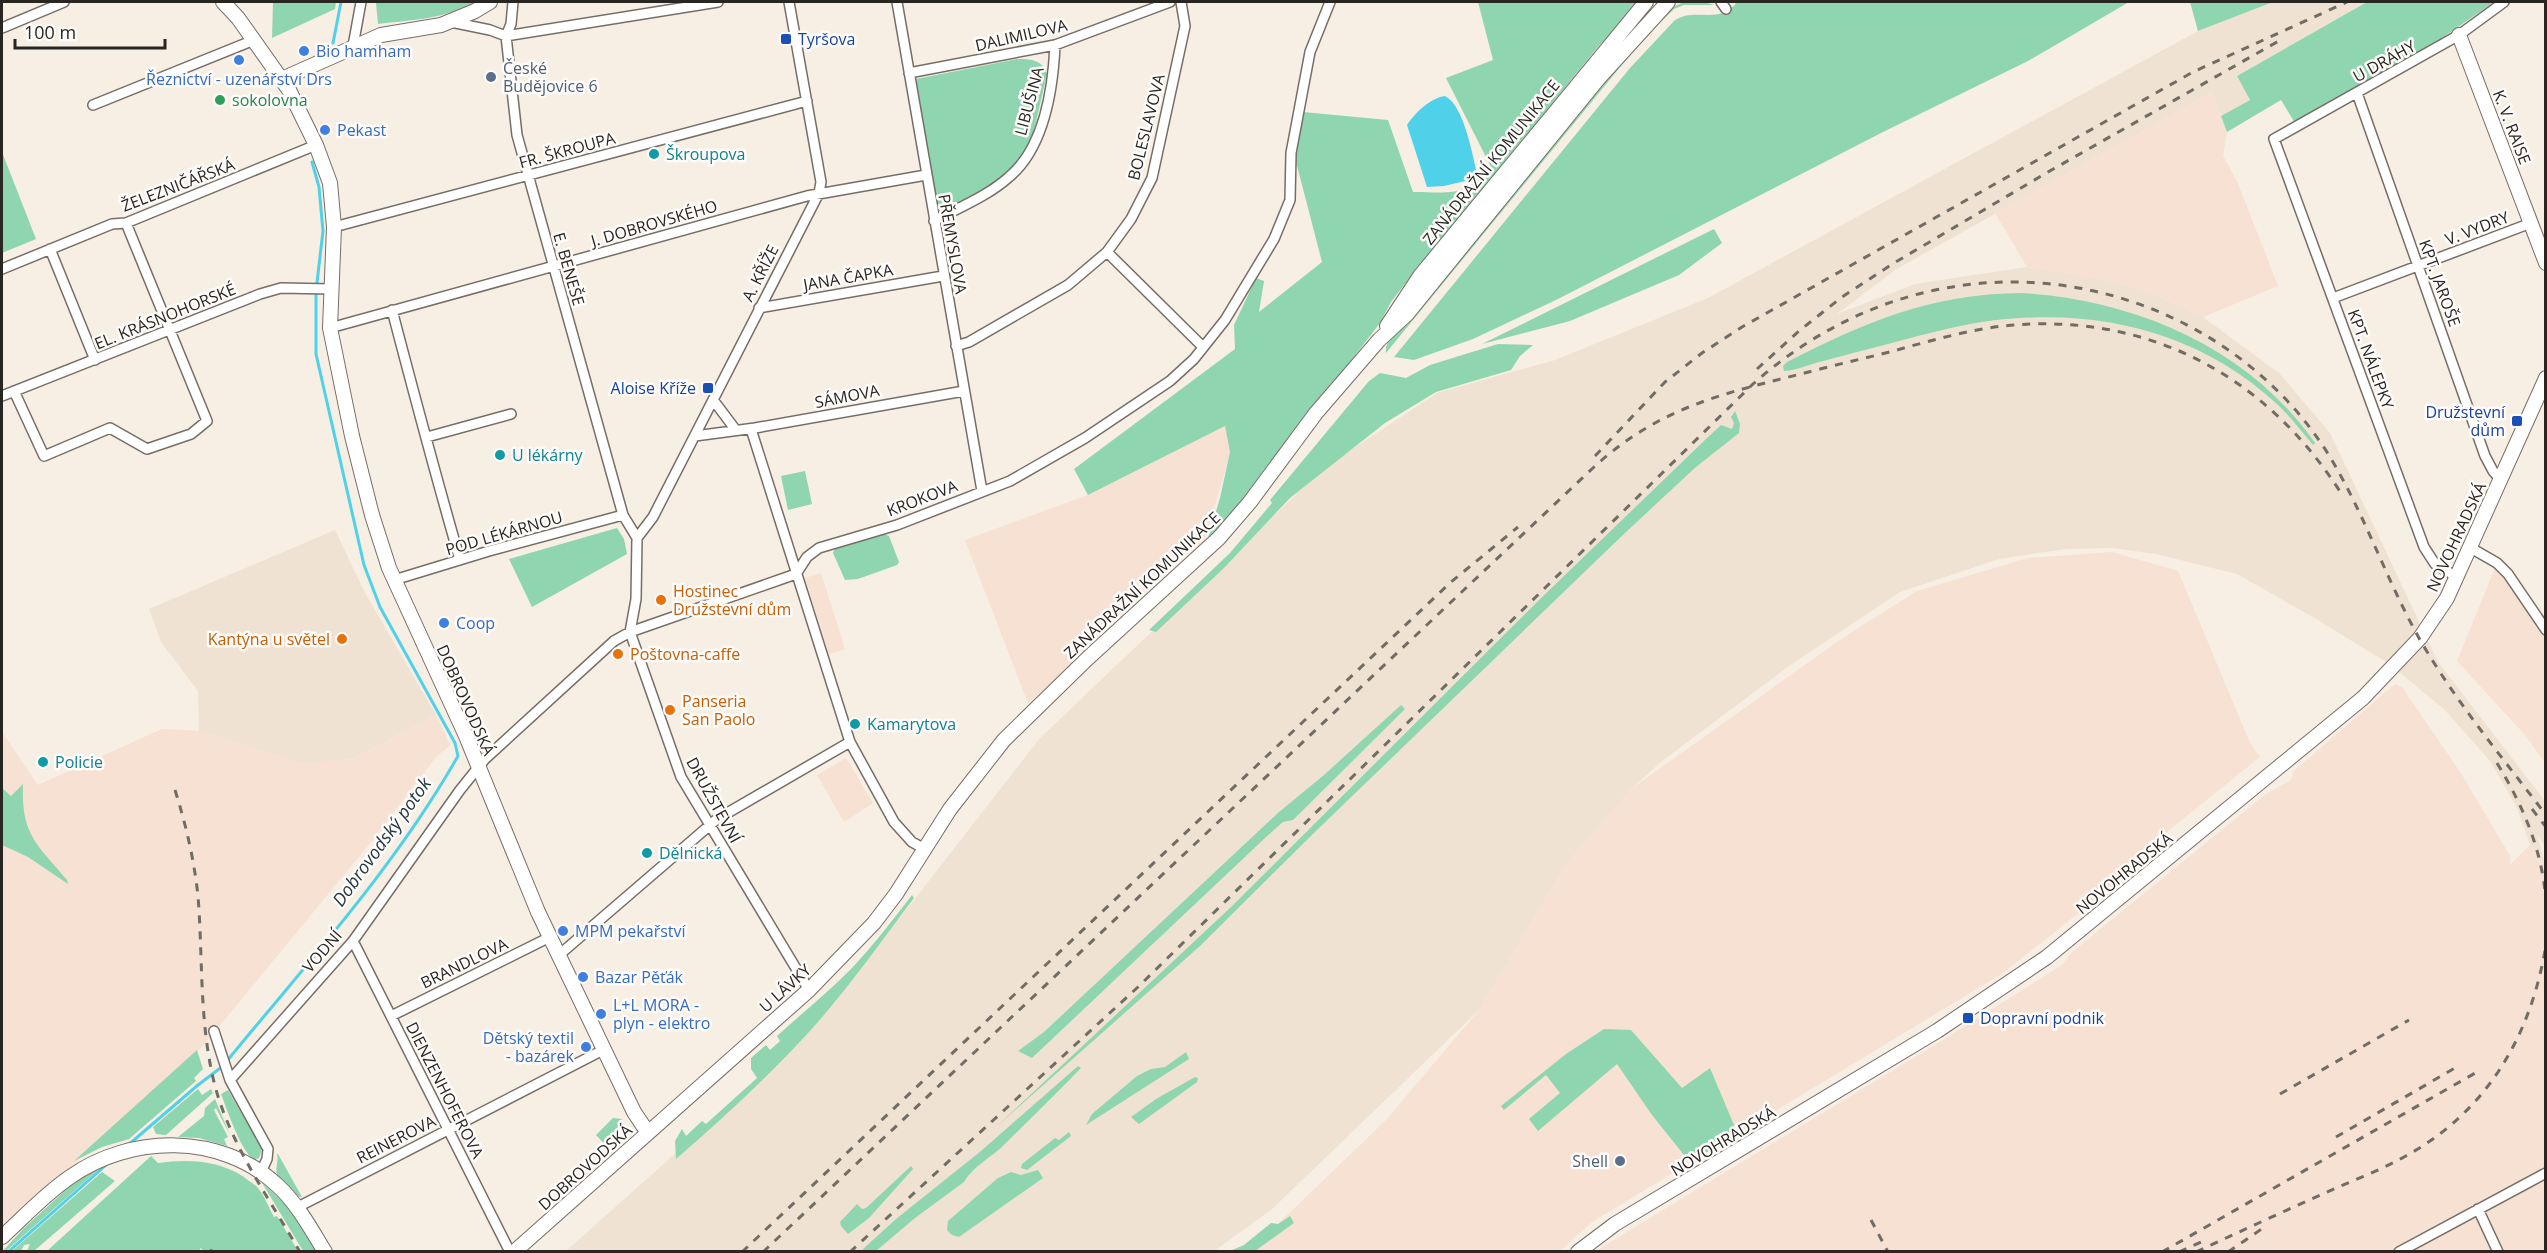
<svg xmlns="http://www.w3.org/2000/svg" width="2547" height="1253" font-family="'Open Sans',sans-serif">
<rect width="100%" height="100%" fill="#f7eee4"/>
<!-- built -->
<path fill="#f0e2d2" d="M2273 2H2367L2237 76 2250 100 2221 116 2212 92 1895 270 1837 314 1915 284 2027 267 2067 273 2112 281 2156 295 2203 317 2280 374 2330 433 2438 662 2545 801V847L2537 834 2545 865 2530 845 2517 808 2490 761 2445 710 2388 663 2311 616 2237 574 2156 554 2112 548 2066 549 1999 559 1900 592 1789 666 1662 761 1631 789 1566 864 1480 1009 1271 1210 1214 1251 565 1252 762 1076 819 1017 914 900 1040 738 1324 468 1437 393 1555 360 1708 298 2198 31Z
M335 530 364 591 436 715 352 759 303 764 199 731 198 691 161 642 149 609Z"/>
<!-- industrial -->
<path fill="#f6e1d2" d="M2212 92 2227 132 2223 156 2237 181 2278 286 2203 317 2156 295 2112 281 2027 267 1995 213Z
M1225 426 1231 451 1204 542 1129 585 1135 605 1082 639 1075 662 1028 703 965 540 1088 495Z
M2112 552 2178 571 2250 743 2260 757 2148 847 2153 854 2003 973 1592 1222 1560 1251 1249 1252 1387 1119 1480 1009 1566 864 1631 789 1844 637 1917 591 2028 558Z
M2497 563 2545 630V763L2526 736 2457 661Z
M821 573 845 649 829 654 805 578Z
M2395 684 2402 687 2462 775 2510 856V865L2530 845 2545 864V1251L1594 1252 1943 1040 2062 965 2071 953 2266 794 2291 780 2294 771Z
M436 715 450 745 436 757 371 842 203 1046 2 1230V732L38 785 162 729 199 731 303 764 352 759Z
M846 758 873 803 844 822 817 775Z"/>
<!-- green -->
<path fill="#8fd6b0" d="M273 2H336L335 9 272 38Z
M388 2H475C445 19 411 20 378 24L376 3Z
M1478 2H1640L1597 48 1411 276 1391 302 1380 323 1248 494 1207 541 1220 498 1230 452 1225 426 1088 495 1074 469 1235 349 1234 325 1256 278 1264 281 1259 312 1322 262 1294 154 1303 112 1388 120 1413 192C1450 192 1465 198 1491 167L1446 78 1493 60Z
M1684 2H1703L1715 5H1684L1674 9 1643 39 1386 353C1384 338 1404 326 1414 316 1484 229 1551 141 1625 58 1642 39 1659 11 1684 2Z
M1737 2H2129L2028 61 1883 132 1558 299 1473 339 1414 360 1394 357 1630 68 1674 21C1694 6 1720 26 1737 2Z
M2190 2H2273L2198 31Z
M2367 2H2494L2419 54 2295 123 2281 100 2227 132 2221 116 2250 100 2237 76Z
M1017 59C1030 59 1042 59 1047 74L1033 135 1020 160 992 185 939 214 916 79Z
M2 152 36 239 2 253Z
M1714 229 1722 243 1679 275 1570 321 1482 344Z
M2022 293C2136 300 2249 348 2315 443L2313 445C2302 432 2290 416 2277 404 2188 321 2066 302 1951 328 1908 338 1866 350 1823 361 1810 364 1798 370 1784 371L1783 366 1787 362C1868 321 1930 294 2022 293Z
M1498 344 1533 345 1520 356 1511 370 1436 392 1385 423 1290 498 1224 568 1156 632 1149 630 1230 553 1272 503 1270 500 1280 488 1369 381 1380 373 1406 378 1430 365Z
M1735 411 1740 424 1739 433 1696 467 1626 532 1317 830 1200 946 995 1128 1231 907 1538 601 1706 439 1721 425 1732 429 1734 423 1731 417Z
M805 471 812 504 788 510 781 476Z
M617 528 624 539 627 554 532 607 509 559Z
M884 534 889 536 899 562 897 565 858 579 845 580 833 553 835 548Z
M1401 705 1405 709 1293 820 1283 822 1265 838 1032 1058 1018 1051 1044 1032 1279 812 1324 775Z
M23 784C21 835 36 843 67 880L68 884 28 857 2 845V788L11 796Z
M912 895 914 898C880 943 847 990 809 1032 768 1077 722 1119 676 1159L675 1141 682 1129 686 1136 702 1121 706 1124 757 1078 751 1069V1058L766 1045 770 1050 780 1041 777 1036C801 1014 826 994 850 970 872 947 892 921 912 895Z
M1604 1029 1631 1030 1682 1088 1710 1068 1734 1125 1730 1136 1699 1158 1684 1155 1652 1115 1617 1064 1538 1131 1529 1119 1560 1093 1546 1075 1504 1110 1501 1106 1566 1054Z
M197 1050 203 1069 194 1078 196 1081 129 1139 102 1147 74 1161Z
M1186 1052 1189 1059 1086 1125 1092 1114 1137 1076 1151 1069 1165 1067Z
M1078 1066 1081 1068C1056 1094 1030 1119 1005 1144 992 1157 973 1166 964 1182L915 1218 876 1251H864L863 1249 896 1219 981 1151Z
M1195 1077 1198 1078 1197 1082 1146 1119 1139 1124 1131 1117 1156 1099Z
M198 1089 202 1095 211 1089 213 1093 166 1135 156 1134 153 1127Z
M228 1090 262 1149 259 1158 254 1160C241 1151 227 1110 221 1094Z
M215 1099 230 1135 216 1108 214 1110 228 1137 224 1139 227 1146 199 1138 178 1137 204 1116 205 1108Z
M613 1118 622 1119C622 1133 618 1139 608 1148L596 1135Z
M1069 1132 1071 1136 1027 1170 1021 1168 1022 1164 1055 1138 1059 1140Z
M277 1154H278L302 1197C292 1196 279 1184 277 1174 275 1167 279 1161 277 1154Z
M151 1156 158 1163C188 1159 218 1160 244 1177 248 1181 255 1184 258 1188 265 1197 269 1208 274 1217L277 1216 298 1251 203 1252 201 1248 198 1252 47 1251Z
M911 1166 913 1169 869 1218 848 1234 841 1226 840 1222 857 1204 862 1209 866 1208Z
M96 1170H98L6 1251 2 1252 24 1228 71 1185Z
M1038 1170 1043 1178 959 1237 952 1235 947 1230 948 1221 998 1178 1011 1172 1021 1175Z
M102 1172 115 1181 34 1251H27L30 1244 24 1245 21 1251H12Z
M261 1181 291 1210 317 1251H303Z
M1290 1216 1294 1223 1255 1251H1230L1244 1245 1271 1223 1278 1224Z"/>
<!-- water -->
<path fill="#4fd2e9" d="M1445 96C1464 105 1473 157 1478 178L1444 186 1427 187 1407 125C1415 113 1430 98 1445 96Z"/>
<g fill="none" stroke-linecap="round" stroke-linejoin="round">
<!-- stream -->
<path stroke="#4fd2e9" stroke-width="3" d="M333 43 341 2
M227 1061C308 962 395 867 458 756L455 743 380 607 364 565 316 354V291L323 231 319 187 312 162
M127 1146 198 1085 223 1066
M8 1252 106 1165"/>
<!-- street casing -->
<g stroke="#766e66" stroke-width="12">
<path id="street" d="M513 2 511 24 506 36 517 135 623 515 637 538
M897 2 982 491
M1721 2 1726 9
M451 22 490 30 506 36
M2 28 64 2
M506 36 718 2
M353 46 361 2
M909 73 1055 45 1170 2
M2357 93 2485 456 2493 471 2501 480
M93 105 254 40
M934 221C958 208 988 196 1009 177 1045 147 1053 89 1055 45
M334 227 807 101
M50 249 95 360
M1107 252 1203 347
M2 269 112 224 126 223 316 145
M2333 298 2531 223
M759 308 943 276
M392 310C414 394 436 477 460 560
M330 328 807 196 926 175
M956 346 969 342 1068 285 1107 252 1131 219 1152 178 1185 26 1181 2
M14 391 44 456 110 428 147 449 191 434 207 421 126 223
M2 396 260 294 281 288 331 289
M714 401 735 429
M751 429 850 742 894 822 912 842 923 848
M695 436 755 428 964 391
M427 437 511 414
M637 538 653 517 819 193 821 182 789 2
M637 538 636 599 630 632 681 777 809 990
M2471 548 2497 563 2508 574 2546 630
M2457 577 2435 564 2424 547 2274 139 2459 35 2504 2
M394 580 489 551 623 515
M353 941 510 1252
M559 955 717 819 850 742
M391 1016 550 937
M214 1031 230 1080 268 1149 267 1159 261 1172
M230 1080 353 941 460 790 485 759 614 641 630 632 796 574 807 557 819 548 897 525 1010 481 1085 438 1170 381 1194 359 1225 320 1274 239 1290 200 1291 153 1310 52 1330 2
M296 1208 605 1049
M2478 1209 2498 1252
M2399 1252 2546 1173"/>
</g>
<!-- secondary casing -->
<g stroke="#766e66" stroke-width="16">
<path id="secondary" d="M223 2 238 18 289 90 316 145 330 183 334 227 330 328 352 436 372 515 389 568 466 736 538 912 634 1112 648 1133
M2459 35 2546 263
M282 79 381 35 441 25 475 11 490 2
M1387 326 1420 276 1646 2
M2 1237C24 1217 45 1194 70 1177 131 1134 221 1133 277 1185 297 1203 311 1229 325 1252
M514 1252 809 990 874 923 896 894 950 809 1004 740 1088 658 1219 538 1250 502 1316 413 1379 340 1407 314 1598 79 1668 2
M1578 1252 1615 1224 1937 1031 2047 957 2363 698 2420 638 2447 598 2546 378"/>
</g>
<!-- street -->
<use href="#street" stroke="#fff" stroke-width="9"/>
<!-- secondary -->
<use href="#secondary" stroke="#fff" stroke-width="14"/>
<!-- rail -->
<path stroke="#716c66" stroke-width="3" stroke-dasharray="8 8" stroke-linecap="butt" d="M1757 369 1799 331 1842 297 1894 263 2048 172 2284 38
M1595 456 1665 382 1702 353 1742 327 2193 72 2347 2
M2497 763C2523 806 2542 849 2546 901
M175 790C186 825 194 859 198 896 203 959 199 1020 214 1082 229 1143 269 1198 300 1252
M2532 809 2546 827
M2280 1094 2409 1020
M2336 1137 2455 1068
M1871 1220 1888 1252
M210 1250 214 1252
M742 1252 1451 582 1518 527
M763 1252 1594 467C1666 401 1737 391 1828 367 1856 360 1884 354 1911 346 1942 338 1973 329 2004 326 2145 311 2265 374 2341 493
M850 1252 1138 987 1753 384C1826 319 1917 281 2016 282 2141 283 2264 349 2330 457 2365 515 2386 579 2419 638 2455 701 2502 757 2546 815
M2162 1252 2477 1072
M2179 1252 2201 1242
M2196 1252C2239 1232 2282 1212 2325 1193 2351 1181 2379 1171 2404 1157 2487 1112 2531 1036 2546 945
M2228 1252 2263 1228"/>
</g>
<!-- markers -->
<g fill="#1a4fb4" stroke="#fefcfa" stroke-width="2">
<rect x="780" y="33" width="12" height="12" rx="3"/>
<rect x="702" y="382" width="12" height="12" rx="3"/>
<rect x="2511" y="415" width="12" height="12" rx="3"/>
<rect x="1962" y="1012" width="12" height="12" rx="3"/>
</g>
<g fill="#3f7fe0" stroke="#fefcfa" stroke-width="2">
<circle cx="304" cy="51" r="6"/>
<circle cx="239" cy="60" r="6"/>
<circle cx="325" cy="130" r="6"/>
<circle cx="444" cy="623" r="6"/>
<circle cx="563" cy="931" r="6"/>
<circle cx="583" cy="977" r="6"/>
<circle cx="601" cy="1014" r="6"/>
<circle cx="586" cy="1047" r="6"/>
</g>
<g fill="#5c6f8a" stroke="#fefcfa" stroke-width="2">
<circle cx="491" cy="77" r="6"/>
<circle cx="1620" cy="1161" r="6"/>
</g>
<circle fill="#2e9e5b" stroke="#fefcfa" stroke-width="2" cx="220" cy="100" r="6"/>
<g fill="#0f9aa8" stroke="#fefcfa" stroke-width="2">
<circle cx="654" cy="154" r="6"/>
<circle cx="500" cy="455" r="6"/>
<circle cx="855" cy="724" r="6"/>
<circle cx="43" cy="762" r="6"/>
<circle cx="647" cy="853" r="6"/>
</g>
<g fill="#e8710a" stroke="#fefcfa" stroke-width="2">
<circle cx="661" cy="600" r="6"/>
<circle cx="342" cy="639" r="6"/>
<circle cx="618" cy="654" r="6"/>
<circle cx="670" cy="710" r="6"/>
</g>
<g text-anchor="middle" stroke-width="5" stroke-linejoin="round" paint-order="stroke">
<!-- street labels -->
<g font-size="16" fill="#292622" stroke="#fefcfa">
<text transform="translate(1021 35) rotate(-13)" y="6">DALIMILOVA</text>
<text transform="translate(2384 61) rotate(-29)" y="6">U DRÁHY</text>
<text transform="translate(1029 101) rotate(-75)" y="6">LIBUŠINA</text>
<text transform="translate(1146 127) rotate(-76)" y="6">BOLESLAVOVA</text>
<text transform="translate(2512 127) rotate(69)" y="6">K. V. RAISE</text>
<text transform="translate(567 150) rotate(-15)" y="6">FR. ŠKROUPA</text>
<text transform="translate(1491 162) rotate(-51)" y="6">ZANÁDRAŽNÍ KOMUNIKACE</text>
<text transform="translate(178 185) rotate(-21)" y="6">ŽELEZNIČÁŘSKÁ</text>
<text transform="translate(654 223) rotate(-16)" y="6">J. DOBROVSKÉHO</text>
<text transform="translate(2477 228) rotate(-21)" y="6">V. VYDRY</text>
<text transform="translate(953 244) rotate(80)" y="6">PŘEMYSLOVA</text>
<text transform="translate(569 269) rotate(74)" y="6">E. BENEŠE</text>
<text transform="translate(760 273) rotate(-63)" y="6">A. KŘÍŽE</text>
<text transform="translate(848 277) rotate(-10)" y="6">JANA ČAPKA</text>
<text transform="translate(2440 283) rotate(70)" y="6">KPT. JAROŠE</text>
<text transform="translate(165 316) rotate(-22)" y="6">EL. KRÁSNOHORSKÉ</text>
<text transform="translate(2371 359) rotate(70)" y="6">KPT. NÁLEPKY</text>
<text transform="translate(847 396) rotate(-11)" y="6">SÁMOVA</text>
<text transform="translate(922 498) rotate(-21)" y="6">KROKOVA</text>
<text transform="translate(504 533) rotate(-16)" y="6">POD LÉKÁRNOU</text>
<text transform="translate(2456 537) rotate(-65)" y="6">NOVOHRADSKÁ</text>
<text transform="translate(1142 585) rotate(-43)" y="6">ZANÁDRAŽNÍ KOMUNIKACE</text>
<text transform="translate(466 700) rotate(66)" y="6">DOBROVODSKÁ</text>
<text transform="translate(714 800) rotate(61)" y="6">DRUŽSTEVNÍ</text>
<text transform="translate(2124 873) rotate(-39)" y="6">NOVOHRADSKÁ</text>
<text transform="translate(322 951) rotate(-49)" y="6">VODNÍ</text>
<text transform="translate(464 963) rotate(-26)" y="6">BRANDLOVA</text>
<text transform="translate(785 988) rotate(-42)" y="6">U LÁVKY</text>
<text transform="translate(445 1090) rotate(63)" y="6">DIENZENHOFEROVA</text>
<text transform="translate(396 1139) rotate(-27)" y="6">REINEROVA</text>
<text transform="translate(1723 1141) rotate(-31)" y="6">NOVOHRADSKÁ</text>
<text transform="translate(585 1167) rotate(-42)" y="6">DOBROVODSKÁ</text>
</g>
<!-- transit labels -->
<g font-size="16" fill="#164399" stroke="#fefcfa" text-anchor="start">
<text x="798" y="45">Tyršova</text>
<text x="696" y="394" text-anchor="end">Aloise Kříže</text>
<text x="2505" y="418" text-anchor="end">Družstevní<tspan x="2505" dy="18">dům</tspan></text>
<text x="1980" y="1024">Dopravní podnik</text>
</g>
<!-- shop labels -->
<g font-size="16" fill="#366cbe" stroke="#fefcfa" text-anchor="start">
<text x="316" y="57">Bio hamham</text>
<text x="239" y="85" text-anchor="middle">Řeznictví - uzenářství Drs</text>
<text x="337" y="136">Pekast</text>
<text x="456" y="629">Coop</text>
<text x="575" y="937">MPM pekařství</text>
<text x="595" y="983">Bazar Pěťák</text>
<text x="613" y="1011">L+L MORA -<tspan x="613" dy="18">plyn - elektro</tspan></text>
<text x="574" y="1044" text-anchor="end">Dětský textil<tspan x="574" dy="18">- bazárek</tspan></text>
</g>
<!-- service labels -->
<g font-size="16" fill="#4e5e75" stroke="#fefcfa" text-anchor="start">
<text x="503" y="74">České<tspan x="503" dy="18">Budějovice 6</tspan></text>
<text x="1608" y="1167" text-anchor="end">Shell</text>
</g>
<!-- leisure labels -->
<g font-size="16" fill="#27864d" stroke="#fefcfa" text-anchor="start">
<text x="232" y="106">sokolovna</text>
</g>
<!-- culture labels -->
<g font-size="16" fill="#0d838f" stroke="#fefcfa" text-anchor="start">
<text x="666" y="160">Škroupova</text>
<text x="512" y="461">U lékárny</text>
<text x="867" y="730">Kamarytova</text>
<text x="55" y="768">Policie</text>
<text x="659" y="859">Dělnická</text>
</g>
<!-- food labels -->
<g font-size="16" fill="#c56008" stroke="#fefcfa" text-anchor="start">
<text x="673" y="597">Hostinec<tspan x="673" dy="18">Družstevní dům</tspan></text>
<text x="330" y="645" text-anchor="end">Kantýna u světel</text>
<text x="630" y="660">Poštovna-caffe</text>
<text x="682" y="707">Panseria<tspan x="682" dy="18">San Paolo</tspan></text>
</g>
<!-- water labels -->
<g font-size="18" font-style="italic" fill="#22383d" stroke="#fefcfa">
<text transform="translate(382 842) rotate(-54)" y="6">Dobrovodský potok</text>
</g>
</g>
<!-- border -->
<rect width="2547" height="1253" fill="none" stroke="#292622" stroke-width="6"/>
<!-- scale -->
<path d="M15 39v9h150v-9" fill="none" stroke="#292622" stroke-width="3"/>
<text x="24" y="39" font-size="18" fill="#292622" stroke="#fefcfa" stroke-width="4.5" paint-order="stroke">100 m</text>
</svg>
